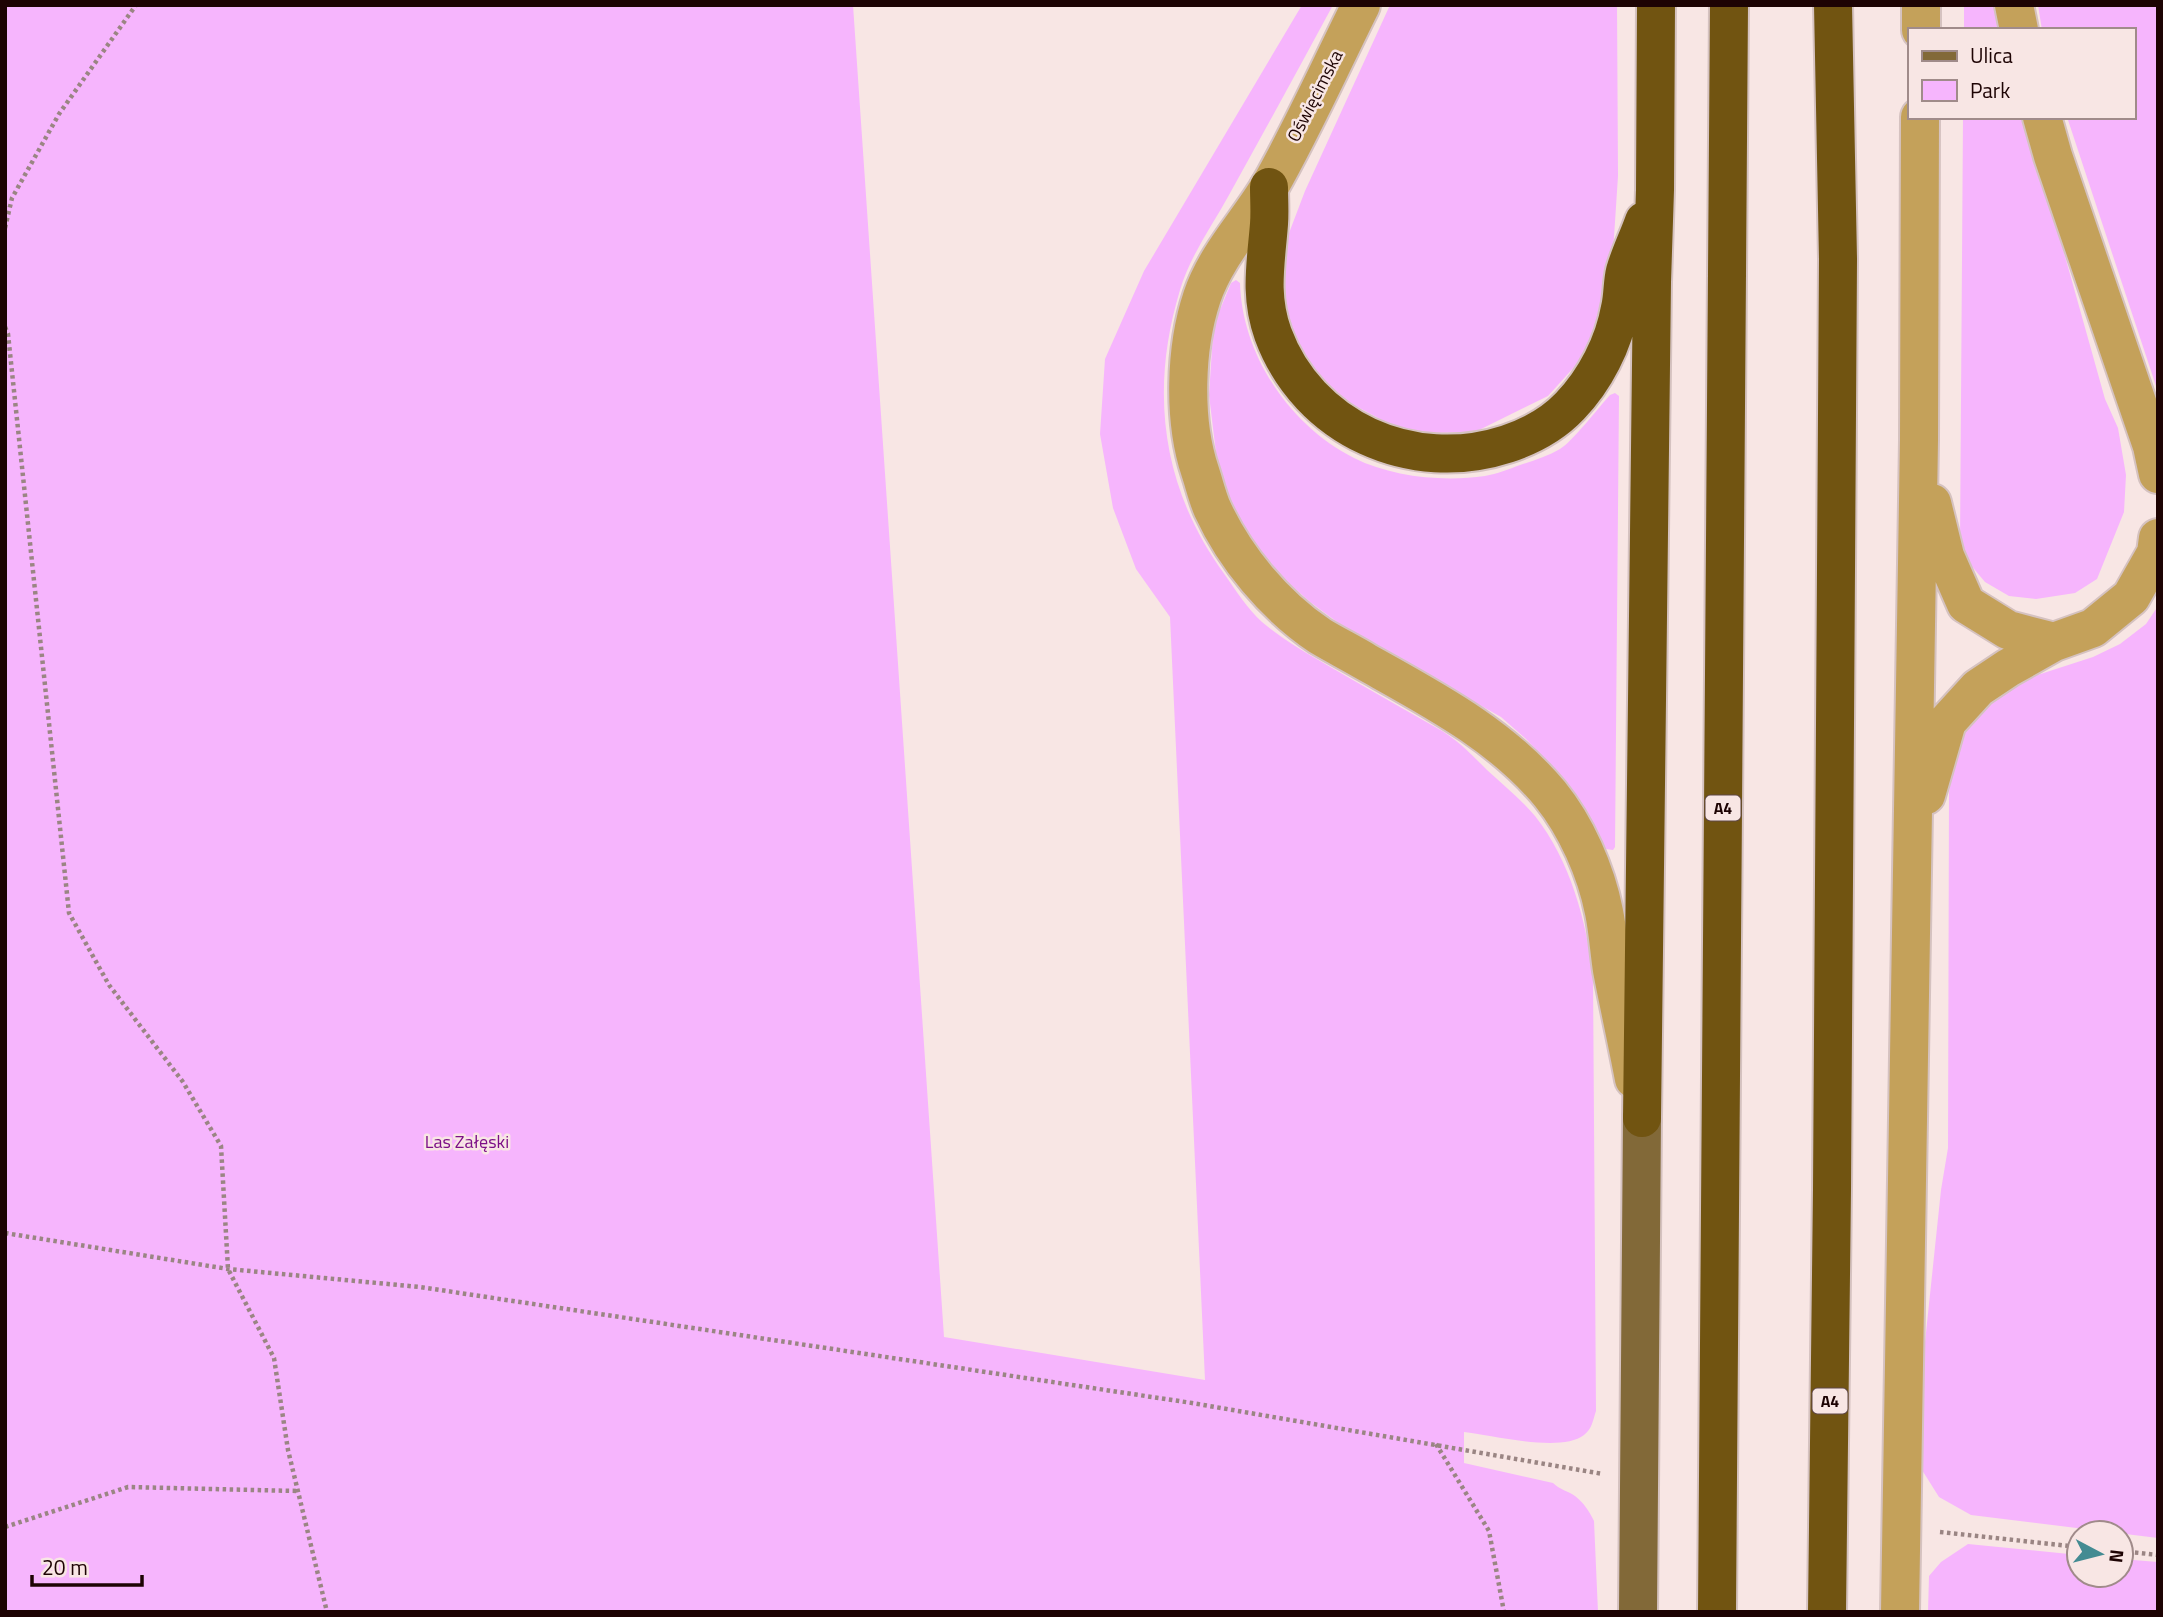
<svg xmlns="http://www.w3.org/2000/svg" width="2163" height="1617" font-family="'Titillium Web',sans-serif">
<rect width="100%" height="100%" fill="#f8e6e4"/>
<!-- green -->
<path fill="#f6b5fd" d="M5 5H853L944 1337 1205 1380 1170 617 1136 569 1113 508 1100 434 1105 359 1144 271 1302 5H1333C1299 68 1264 132 1229 195 1212 226 1190 256 1180 290 1149 392 1162 489 1225 575 1236 591 1248 609 1262 622 1282 639 1305 652 1327 665 1363 686 1400 707 1437 728 1456 738 1472 755 1487 770 1503 785 1521 799 1535 816 1570 860 1587 922 1593 977L1596 1411C1593 1420 1592 1429 1584 1435 1561 1453 1492 1435 1464 1432V1463L1553 1483C1560 1490 1568 1491 1575 1496 1584 1503 1589 1511 1594 1521L1598 1612H5Z
M1390 5H1617L1618 176 1611 283 1596 334 1576 365 1548 396 1475 432 1430 433 1393 426 1350 403 1321 379 1297 343 1286 311 1280 279 1286 241 1305 191Z
M1964 5H1995L2002 30H1964Z
M2038 5H2158V392L2067 117H2133V30H2042Z
M1963 117H2026L2105 399 2118 428 2126 475 2124 512 2097 579 2075 593 2036 599 2009 596 1985 582 1969 563 1960 543Z
M1236 280 1240 283C1242 355 1290 426 1354 458 1392 477 1443 482 1485 476 1497 474 1509 469 1520 465 1533 461 1548 456 1560 449 1572 442 1599 407 1610 395L1615 393 1619 396 1615 847 1613 850 1606 849 1581 804 1552 767 1526 739 1501 717 1356 636 1310 602 1267 564 1239 524 1219 478 1209 395 1213 333 1219 312 1231 283Z
M2158 606V1538L1971 1515 1939 1497 1922 1470 1921 1380 1941 1190 1948 1148 1949 793 1952 758 1962 733 1976 711 2025 679 2093 657 2120 644 2146 624Z
M1968 1544 2079 1555V1575H2121V1559L2158 1562V1612H1928L1929 1576 1941 1562Z"/>
<g fill="none" stroke-linecap="round" stroke-linejoin="round">
<!-- minor casing -->
<g stroke="#d5c2c0" stroke-width="42">
<path id="minor" d="M1361 5C1331 65 1303 128 1270 186 1248 223 1216 255 1202 297 1185 348 1183 420 1200 471 1204 483 1207 496 1212 508 1235 558 1274 605 1320 636 1335 645 1351 653 1366 662 1432 699 1500 734 1550 794 1576 826 1596 871 1604 912 1608 931 1609 951 1612 970 1619 1006 1627 1042 1634 1079
M2014 5 2019 30
M1921 30V5
M2042 117 2053 156 2152 446 2158 474
M1932 503 1945 556 1966 604 2008 630 2054 642
M1926 795 1947 722 1978 688 2008 668 2054 642 2093 628 2131 597 2156 553 2158 538
M1900 1612 1919 440 1920 117"/>
</g>
<!-- major casing -->
<g stroke="#d5c2c0" stroke-width="42">
<path id="major" d="M1638 1612 1642 1118"/>
</g>
<!-- highway casing -->
<g stroke="#d5c2c0" stroke-width="42">
<path id="highway" d="M1269 187C1269 199 1270 212 1269 224 1266 263 1259 295 1273 334 1308 429 1412 475 1507 444 1531 436 1553 424 1570 406 1595 380 1614 343 1620 308 1623 296 1622 283 1625 271 1630 254 1638 238 1644 221
M1642 1118 1652 282 1655 190 1656 5
M1717 1612 1729 5
M1827 1612 1832 1190 1838 259 1833 5"/>
</g>
<!-- path -->
<path stroke="#9a8583" stroke-width="4.5" stroke-dasharray="3.5 3.5" stroke-linecap="butt" d="M5 228 12 198 59 114 136 5
M5 327 8 334 69 913 109 985 183 1082 221 1146 228 1269 274 1358 288 1450 327 1612
M5 1233 228 1269 420 1287 1192 1403 1603 1474
M1436 1444 1489 1531 1504 1612
M5 1527 128 1487 298 1491
M1940 1532 2079 1547
M2121 1551 2158 1555"/>
<!-- minor -->
<use href="#minor" stroke="#c4a15a" stroke-width="38"/>
<!-- major -->
<use href="#major" stroke="#826938" stroke-width="38"/>
<!-- highway -->
<use href="#highway" stroke="#715411" stroke-width="38"/>
</g>
<g text-anchor="middle" stroke-width="5" stroke-linejoin="round" paint-order="stroke">
<!-- shield labels -->
<g fill="#f8e6e4" stroke="#5f4746" stroke-width="2">
<rect x="1705.5" y="795.5" width="35" height="25" rx="5"/>
<rect x="1812.5" y="1388.5" width="35" height="25" rx="5"/>
</g>
<g font-size="16" font-weight="bold" fill="#1d0303">
<text x="1723" y="814">A4</text>
<text x="1830" y="1407">A4</text>
</g>
<!-- street labels -->
<g font-size="18" fill="#1d0303" stroke="#f8e6e4">
<text transform="translate(1315 96) rotate(-63)" y="6">Oświęcimska</text>
</g>
<!-- park labels -->
<g font-size="18" fill="#7c0e87" stroke="#f8e6e4">
<text x="467" y="1148">Las Załęski</text>
</g>
</g>
<!-- border -->
<rect width="2163" height="1617" fill="none" stroke="#1d0303" stroke-width="14"/>
<!-- legend -->
<rect x="1908" y="28" width="228" height="91" fill="#f8e6e4" stroke="#a08b8a" stroke-width="2"/>
<rect x="1922" y="51" width="35" height="10" fill="#826938" stroke="#a08b8a" stroke-width="2"/>
<text x="1970" y="63" font-size="21" fill="#1d0303">Ulica</text>
<rect x="1922" y="80" width="35" height="21" fill="#f6b5fd" stroke="#a08b8a" stroke-width="2"/>
<text x="1970" y="98" font-size="21" fill="#1d0303">Park</text>
<!-- north arrow -->
<g transform="translate(2100 1554) rotate(97)"><circle r="33" fill="#f8e6e4" stroke="#a08b8a" stroke-width="2"/>
<path d="M0-5L12 26L0 18L-12 26Z" fill="#448b92"/>
<text y="-10" font-size="19" font-weight="bold" text-anchor="middle" fill="#1d0303">N</text>
</g>
<!-- scale -->
<path d="M32 1575v10h110v-10" fill="none" stroke="#1d0303" stroke-width="3.5"/>
<text x="42" y="1575" font-size="21" fill="#1d0303" stroke="#f8e6e4" stroke-width="5" paint-order="stroke">20 m</text>
</svg>
